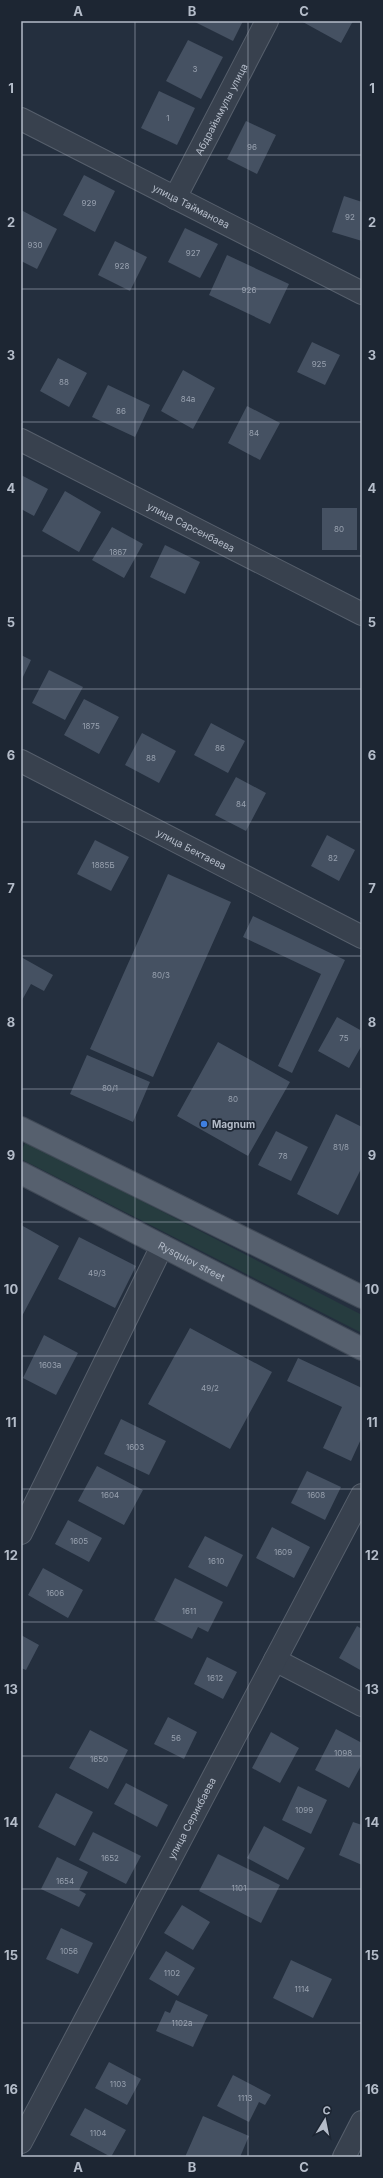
<svg xmlns="http://www.w3.org/2000/svg" width="383" height="2178" font-family="Inter,sans-serif">
<rect width="100%" height="100%" fill="#242f3e"/>
<!-- green -->
<path fill="#263c3f" d="M26 1141 362 1315V1333L21 1159V1152Z"/>
<!-- building -->
<path fill="#455162" d="M193 21H243L233 41Z
M301 21H353L341 43Z
M188 40 223 57 201 99 166 81Z
M159 91 195 108 177 145 141 128Z
M246 121 276 135 257 174 227 159Z
M84 175 115 191 95 232 63 215Z
M344 196 362 202V241L332 232Z
M21 210 57 229 37 269 21 261Z
M185 228 218 244 200 278 168 262Z
M115 241 147 257 130 291 98 275Z
M227 255 289 284 270 324 209 295Z
M312 342 340 355 325 385 297 372Z
M58 358 87 373 69 407 40 391Z
M183 370 215 388 193 429 161 411Z
M108 385 150 405 135 437 92 417Z
M247 406 280 423 260 460 228 443Z
M21 475 48 489 34 516 21 509Z
M65 491 101 512 79 552 42 531Z
M322 508H357V550H322Z
M112 527 143 544 124 578 92 560Z
M165 545 200 562 185 594 150 577Z
M21 655 31 660 21 681Z
M49 670 83 687 65 720 32 703Z
M84 699 119 717 99 754 64 735Z
M211 723 245 741 228 773 194 755Z
M142 733 176 751 159 783 125 765Z
M236 777 266 793 246 831 215 815Z
M327 835 355 850 339 881 311 866Z
M95 840 129 857 111 891 77 874Z
M168 874 231 902 153 1077 90 1049Z
M253 916 345 960 292 1073 278 1066 321 974 243 937Z
M21 957 53 975 44 991 31 984 21 1002Z
M337 1017 362 1031V1045L349 1068 318 1051Z
M218 1042 290 1082 248 1156 177 1116Z
M87 1055 150 1082 133 1122 70 1094Z
M336 1114 362 1127V1167L338 1215 297 1194Z
M276 1131 308 1147 291 1181 258 1165Z
M21 1225 59 1246 21 1318Z
M79 1237 136 1266 115 1308 58 1279Z
M190 1328 272 1372 230 1449 148 1404Z
M44 1335 78 1353 56 1395 23 1378Z
M298 1358 362 1388V1437L351 1461 323 1448 342 1407 287 1381Z
M121 1419 166 1441 149 1475 104 1454Z
M97 1466 143 1490 124 1525 78 1501Z
M307 1471 341 1487 325 1520 291 1503Z
M68 1520 102 1538 89 1562 55 1544Z
M272 1527 310 1547 294 1578 256 1558Z
M205 1536 243 1555 227 1587 188 1567Z
M43 1568 83 1590 68 1618 28 1595Z
M175 1578 223 1602 208 1632 198 1627 192 1639 154 1620Z
M357 1626 362 1629V1671L339 1658Z
M21 1635 39 1645 26 1670 21 1668Z
M207 1657 237 1672 223 1699 194 1684Z
M168 1717 197 1732 184 1759 154 1744Z
M336 1729 362 1743V1764L349 1788 315 1770Z
M90 1730 128 1750 108 1789 69 1768Z
M271 1732 299 1748 280 1783 252 1768Z
M126 1783 168 1805 157 1827 114 1804Z
M298 1786 327 1800 311 1834 282 1820Z
M56 1793 93 1812 75 1846 38 1827Z
M353 1822 362 1825V1865L339 1855Z
M264 1826 305 1848 288 1880 247 1858Z
M93 1832 141 1856 126 1884 79 1860Z
M218 1854 280 1885 261 1923 199 1891Z
M57 1857 88 1872 79 1890 86 1894 79 1907 41 1889Z
M182 1905 210 1922 193 1950 164 1933Z
M61 1928 93 1943 78 1974 46 1959Z
M166 1951 195 1968 178 1996 149 1979Z
M291 1960 332 1979 313 2018 273 1998Z
M176 2000 208 2015 193 2047 156 2031 165 2011 170 2013Z
M109 2062 141 2079 127 2105 95 2088Z
M233 2075 271 2095 265 2105 259 2102 249 2122 217 2106Z
M85 2108 126 2130 111 2157 70 2135Z
M203 2116 249 2136 240 2157H185Z"/>
<g fill="none" stroke-linecap="round" stroke-linejoin="round">
<!-- minor casing -->
<g stroke="#565f6c" stroke-width="24">
<g id="minor">
<path id="s1" d="M21 119 362 293"/>
<path id="s2" d="M175 198 267 21"/>
<path id="s3" d="M21 440 362 614"/>
<path id="s4" d="M21 761 362 937"/>
<path d="M21 1533 162 1246"/>
<path d="M275 1660 362 1705"/>
<path id="s5" d="M21 2142 362 1495"/>
<path d="M344 2157 362 2122"/>
</g>
</g>
<!-- primary casing -->
<g stroke="#414a57" stroke-width="24">
<g id="primary">
<path d="M21 1128 362 1297"/>
<path id="s6" d="M21 1173 362 1349"/>
</g>
</g>
<!-- minor -->
<use href="#minor" stroke="#38414e" stroke-width="22"/>
<!-- primary -->
<use href="#primary" stroke="#56606e" stroke-width="22"/>
</g>
<!-- grid -->
<path fill="none" stroke="#b4bcc9" stroke-width="1" stroke-opacity="0.55" d="M135 21V2157M248 21V2157M21 155H362M21 289H362M21 422H362M21 556H362M21 689H362M21 822H362M21 956H362M21 1089H362M21 1222H362M21 1356H362M21 1489H362M21 1622H362M21 1756H362M21 1889H362M21 2023H362"/>
<!-- markers -->
<circle fill="#3f7fe0" stroke="#1d2633" stroke-width="1.5" cx="204" cy="1124" r="4"/>
<g text-anchor="middle" stroke-width="3.5" stroke-linejoin="round" paint-order="stroke">
<!-- number labels -->
<g font-size="8" fill="#98a1af">
<text x="195" y="72">3</text>
<text x="168" y="121">1</text>
<text x="252" y="150">96</text>
<text x="89" y="206">929</text>
<text x="350" y="220">92</text>
<text x="35" y="248">930</text>
<text x="193" y="256">927</text>
<text x="122" y="269">928</text>
<text x="249" y="293">926</text>
<text x="319" y="367">925</text>
<text x="64" y="385">88</text>
<text x="188" y="402">84а</text>
<text x="121" y="414">86</text>
<text x="254" y="436">84</text>
<text x="339" y="532">80</text>
<text x="118" y="555">1867</text>
<text x="91" y="729">1875</text>
<text x="220" y="751">86</text>
<text x="151" y="761">88</text>
<text x="241" y="807">84</text>
<text x="333" y="861">82</text>
<text x="103" y="868">1885Б</text>
<text x="161" y="978">80/3</text>
<text x="344" y="1041">75</text>
<text x="110" y="1091">80/1</text>
<text x="233" y="1102">80</text>
<text x="341" y="1150">81/8</text>
<text x="283" y="1159">78</text>
<text x="97" y="1276">49/3</text>
<text x="50" y="1368">1603а</text>
<text x="210" y="1391">49/2</text>
<text x="135" y="1450">1603</text>
<text x="110" y="1498">1604</text>
<text x="316" y="1498">1608</text>
<text x="79" y="1544">1605</text>
<text x="283" y="1555">1609</text>
<text x="216" y="1564">1610</text>
<text x="55" y="1596">1606</text>
<text x="189" y="1614">1611</text>
<text x="215" y="1681">1612</text>
<text x="176" y="1741">56</text>
<text x="343" y="1756">1098</text>
<text x="99" y="1762">1650</text>
<text x="304" y="1813">1099</text>
<text x="110" y="1861">1652</text>
<text x="65" y="1884">1654</text>
<text x="239" y="1891">1101</text>
<text x="69" y="1954">1056</text>
<text x="172" y="1976">1102</text>
<text x="302" y="1992">1114</text>
<text x="182" y="2026">1102а</text>
<text x="118" y="2087">1103</text>
<text x="245" y="2101">1113</text>
<text x="98" y="2136">1104</text>
</g>
<!-- street labels -->
<g font-size="10" fill="#b4bcc9" stroke="#1d2633">
<text dy="4" stroke="none"><textPath href="#s2" startOffset="100">Абдрайымулы улица</textPath></text>
<text dy="4" stroke="none"><textPath href="#s1" startOffset="191">улица Тайманова</textPath></text>
<text dy="4" stroke="none"><textPath href="#s3" startOffset="191">улица Сарсенбаева</textPath></text>
<text dy="4" stroke="none"><textPath href="#s4" startOffset="192">улица Бектаева</textPath></text>
<text dy="4" stroke="none"><textPath href="#s6" startOffset="192">Rysqulov street</textPath></text>
<text dy="4" stroke="none"><textPath href="#s5" startOffset="366">улица Серикбаева</textPath></text>
</g>
<!-- poi labels -->
<g font-size="10" font-weight="bold" fill="#b4bcc9" stroke="#1d2633" text-anchor="start">
<text x="212" y="1128">Magnum</text>
</g>
</g>
<!-- border -->
<rect width="383" height="2178" fill="none" stroke="#1d2633" stroke-width="44"/>
<!-- north arrow -->
<g transform="translate(325 2120) rotate(10)" stroke="#1d2633" stroke-width="3" paint-order="stroke">
<path d="M0-3L7 15L0 10L-7 15Z" fill="#b4bcc9"/>
<text y="-6" font-size="11" font-weight="bold" text-anchor="middle" fill="#b4bcc9">С</text>
</g>
<rect x="22" y="22" width="339" height="2134" fill="none" stroke="#b4bcc9" stroke-width="1.5"/>
<g font-size="13" text-anchor="middle" font-weight="bold" fill="#b4bcc9">
<text x="78" y="16">A</text>
<text x="192" y="16">B</text>
<text x="304" y="16">C</text>
<text x="11" y="93">1</text>
<text x="372" y="93">1</text>
<text x="11" y="227">2</text>
<text x="372" y="227">2</text>
<text x="11" y="360">3</text>
<text x="372" y="360">3</text>
<text x="11" y="493">4</text>
<text x="372" y="493">4</text>
<text x="11" y="627">5</text>
<text x="372" y="627">5</text>
<text x="11" y="760">6</text>
<text x="372" y="760">6</text>
<text x="11" y="893">7</text>
<text x="372" y="893">7</text>
<text x="11" y="1027">8</text>
<text x="372" y="1027">8</text>
<text x="11" y="1160">9</text>
<text x="372" y="1160">9</text>
<text x="11" y="1294">10</text>
<text x="372" y="1294">10</text>
<text x="11" y="1427">11</text>
<text x="372" y="1427">11</text>
<text x="11" y="1560">12</text>
<text x="372" y="1560">12</text>
<text x="11" y="1694">13</text>
<text x="372" y="1694">13</text>
<text x="11" y="1827">14</text>
<text x="372" y="1827">14</text>
<text x="11" y="1960">15</text>
<text x="372" y="1960">15</text>
<text x="11" y="2094">16</text>
<text x="372" y="2094">16</text>
<text x="78" y="2172">A</text>
<text x="192" y="2172">B</text>
<text x="304" y="2172">C</text>
</g>
</svg>
